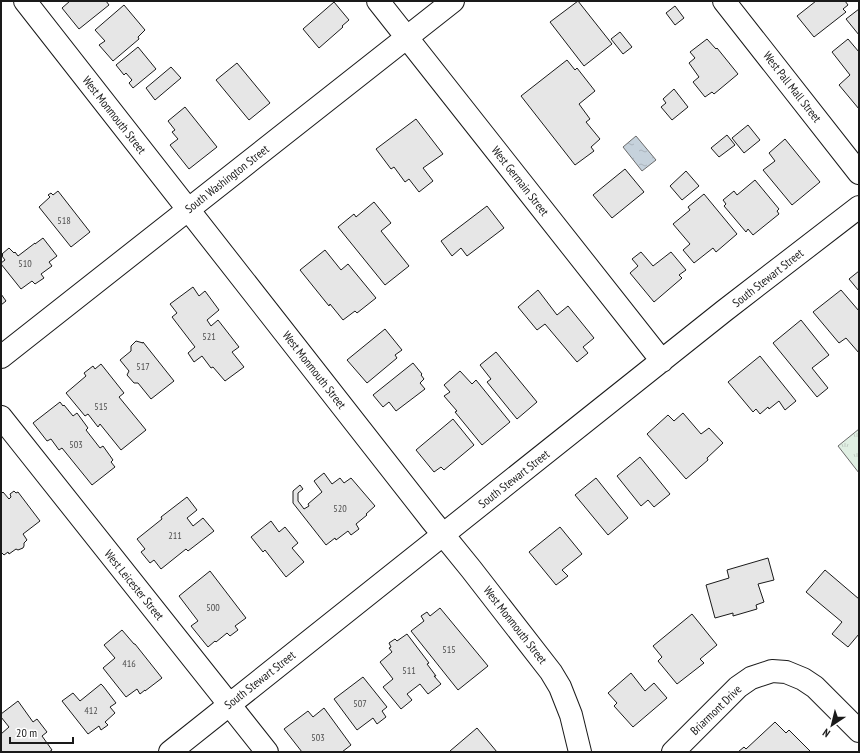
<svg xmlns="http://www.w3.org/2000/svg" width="860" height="753" font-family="'PT Sans Narrow',sans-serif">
<defs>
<pattern id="park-tufts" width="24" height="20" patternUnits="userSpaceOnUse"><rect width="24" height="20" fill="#e0efe3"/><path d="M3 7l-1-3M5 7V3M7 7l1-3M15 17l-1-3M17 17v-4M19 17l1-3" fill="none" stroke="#c0ccc2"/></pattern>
<pattern id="water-ripples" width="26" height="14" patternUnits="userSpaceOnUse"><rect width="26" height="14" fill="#c6d2dc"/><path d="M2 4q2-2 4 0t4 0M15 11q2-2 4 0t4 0" fill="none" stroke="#aab4bc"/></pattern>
</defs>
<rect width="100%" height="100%" fill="#fff"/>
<!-- park -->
<path fill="url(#park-tufts)" stroke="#6a6a6a" d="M859 429V473L838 446Z"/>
<!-- water -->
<path fill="url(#water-ripples)" stroke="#6a6a6a" d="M636 136 656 160 642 171 623 147Z"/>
<!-- building -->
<path fill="#e6e6e6" stroke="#1a1a1a" d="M70 1H106L109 5 79 29 62 8Z
M578 1 612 44 584 66 550 22Z
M816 1H845L848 5 843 9 846 12 814 37 797 16Z
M334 2 349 20 342 26 343 27 319 48 303 29Z
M124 5 145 30 138 37 139 39 113 61 99 45 105 41 95 30Z
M675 6 684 18 675 25 666 13Z
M859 9V35L846 19Z
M620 32 632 47 623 54 611 39Z
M707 39 716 49 717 48 738 74 714 94 712 92 705 97 693 82 699 77 689 63 695 58 690 52Z
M848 39 859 52V109L839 85 850 75 832 52Z
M138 47 156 69 133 88 129 83 132 80 126 73 124 75 116 65Z
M567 60 575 70 577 68 595 91 579 104 590 119 586 122 600 139 591 147 594 151 575 165 521 96Z
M237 63 270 103 249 120 216 80Z
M171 67 181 78 155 100 146 88Z
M674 89 688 107 672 120 661 107 666 103 663 99Z
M185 107 217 147 189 169 170 145 178 139 172 132 175 130 168 121Z
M416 119 443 154 423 168 433 181 419 192 409 179 405 182 394 167 391 169 376 149Z
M748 125 760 140 744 153 732 138Z
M727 135 735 145 719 157 711 148Z
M785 139 820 182 792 205 763 170 775 161 769 153Z
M625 169 644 192 612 218 593 195Z
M686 171 699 186 682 200 670 186Z
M755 180 779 209 777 211 779 214 753 235 748 229 746 232 724 206 726 204 723 200 734 191 737 195Z
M58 191 90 232 71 247 39 207 50 197 48 195 51 193 53 195Z
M704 194 737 234 716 252 713 248 694 263 683 250 690 244 673 224 690 210 688 207Z
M374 202 391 223 381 231 409 266 385 285 338 227 354 214 356 217Z
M487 206 504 228 467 256 461 248 452 256 441 241Z
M43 238 57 256 49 262 52 266 41 274 44 278 35 284 32 281 21 289 1 264V263L5 260 2 256 3 255 2 254 9 248 14 253 15 252 18 256 35 243V244Z
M325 250 341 270 348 264 376 298 357 313 355 311 343 320 330 304 329 306 300 270Z
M641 252 653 266 671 252 686 270 679 275 682 278 654 302 630 273 638 266 632 259Z
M859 271V291L849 279Z
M193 287 199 296 205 291 219 310 207 320 211 326 218 320 239 347 232 352 244 367 225 381 213 367 211 368 202 356 194 362 188 353 195 347 172 317 177 313 170 304Z
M538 290 557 315 568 306 594 338 583 347 588 353 577 362 545 324 537 330 518 307Z
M841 290 859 311V353L846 338 839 343 813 312Z
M1 294 6 301 1 305Z
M801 320 829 355 812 368 828 388 817 397 773 343Z
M385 329 402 350 395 355 397 358 367 383 347 360Z
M136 341 143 343V342L174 381 151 399 138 383H134L127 375 129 371 120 360 131 351V346Z
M496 352 537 402 517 419 487 382 491 379 480 365Z
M760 356 796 401 785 410 779 401 769 409 768 407 760 414 756 409 753 412 728 382Z
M413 363 422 374 421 375 424 379 420 383 425 389 396 411 389 402 383 407 373 395Z
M101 364 124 393 119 397 146 430 121 450 100 424 98 427 88 414 85 416 66 393 86 376 84 373 93 366 95 369Z
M460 371 472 384 476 380 510 422 482 445 455 412 457 411 444 396 450 392 444 385Z
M60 402 63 406 64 405 73 416 77 413 88 428 86 430 100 448 103 446 113 460 111 462 115 467 92 485 62 448 59 450 51 439 47 441 33 423Z
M683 413 701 434 709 428 723 443 707 458 708 460 686 479 647 434 668 415 674 421Z
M453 419 474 445 444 470 441 467 434 472 416 450Z
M640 457 670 494 654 507 648 500 641 506 617 476Z
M324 473 332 484 340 478 344 483 351 478 375 506 366 514 367 515 356 524 359 529 351 535 348 531 336 540 335 538 326 545 293 503V491L300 485 303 489 298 493V501L304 509 309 506 308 504 322 492 314 481Z
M596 478 628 518 608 535 575 495Z
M14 491 16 493 18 492 40 521 23 534 27 540 24 543V546L23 548 18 550 16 549 9 554 8 552 4 555 1 552V494L3 492 9 499 11 497 10 494Z
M187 497 197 510 187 518 193 526 203 518 214 531 188 551 186 549 161 569 154 560 150 563 141 552 145 549 137 539 162 519 161 517Z
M271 521 279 532 285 527 298 543 292 548 304 562 286 577 265 550 263 552 251 537Z
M560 527 582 554 562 570 568 576 556 585 529 552Z
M768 558 774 580 758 584 764 602 756 605 757 609 733 616V613L715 618 706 585 729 578 727 570Z
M825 570 859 599V634L848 647 832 634 842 622 806 592Z
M210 571 246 618 235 626 238 630 230 636 227 633 216 642 215 641 208 647 191 626 198 621 179 596Z
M440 608 488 666 458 690 411 631 424 621 421 616 427 612 430 616Z
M692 614 717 645 700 659 704 663 677 684 658 661 662 657 653 646Z
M122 630 134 644H135L162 678 145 691V690L140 694 137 689 126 697 103 668 115 658 104 645Z
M407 634 429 663 427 664 436 676H434L441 684 428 694 420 684 407 694 412 700 401 709 383 687 393 679 380 662 392 652 389 648 391 647 389 643 395 639 397 641Z
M631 673 645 691 654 683 667 698 633 727 614 706 617 703 608 693Z
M363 677 387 707 382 711 386 717 377 724 373 718 357 730 334 699Z
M101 684 103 686 116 703 110 707 115 713 105 722 108 725 101 730 99 726 88 734 62 701 73 693 80 701Z
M18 701 33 722 37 719 47 732 42 736 52 750 49 752H1V734L9 727 1 717V714Z
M324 708 351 745 342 752H302L284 729 308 711 313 717Z
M775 722 786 733 789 730 811 752H738L744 747 746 749Z
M477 728 497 752H451L450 751Z"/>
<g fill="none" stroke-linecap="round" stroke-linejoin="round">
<!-- minor casing -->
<g stroke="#1a1a1a" stroke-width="24">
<path id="minor" d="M25 1 432 521 471 569 551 672 560 687 571 715 580 752
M378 1 662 361
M724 1 859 173
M1 357 453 1
M1 417 267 752
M170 752 724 311 859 207
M673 752 738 687 751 678 772 671 786 672 803 679 815 687 859 731"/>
</g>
<!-- minor -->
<use href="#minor" stroke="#fff" stroke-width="22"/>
</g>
<g text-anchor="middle" stroke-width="3" stroke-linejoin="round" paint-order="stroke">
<!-- number labels -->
<g font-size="10" fill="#4d4d4d">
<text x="64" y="224">518</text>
<text x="25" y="267">510</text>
<text x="209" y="340">521</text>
<text x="143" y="370">517</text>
<text x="101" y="410">515</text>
<text x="76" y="448">503</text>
<text x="340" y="512">520</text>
<text x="175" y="539">211</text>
<text x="213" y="611">500</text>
<text x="449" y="653">515</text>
<text x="129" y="667">416</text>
<text x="409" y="674">511</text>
<text x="360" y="707">507</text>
<text x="91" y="714">412</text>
<text x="318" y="741">503</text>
</g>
<!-- street labels -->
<g font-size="12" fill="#1a1a1a" stroke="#fff">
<text transform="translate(792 87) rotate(52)" y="4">West Pall Mall Street</text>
<text transform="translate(114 115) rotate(52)" y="4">West Monmouth Street</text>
<text transform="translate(227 179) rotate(-38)" y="4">South Washington Street</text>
<text transform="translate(520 181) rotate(52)" y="4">West Germain Street</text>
<text transform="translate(768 278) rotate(-38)" y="4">South Stewart Street</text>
<text transform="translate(314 370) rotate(52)" y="4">West Monmouth Street</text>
<text transform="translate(514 479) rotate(-38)" y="4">South Stewart Street</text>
<text transform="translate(134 585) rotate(51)" y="4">West Leicester Street</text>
<text transform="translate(515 625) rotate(52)" y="4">West Monmouth Street</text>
<text transform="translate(260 680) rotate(-38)" y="4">South Stewart Street</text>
<text transform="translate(716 710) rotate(-44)" y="4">Briarmont Drive</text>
</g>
</g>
<!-- border -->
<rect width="860" height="753" fill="none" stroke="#1a1a1a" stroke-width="4"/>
<!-- north arrow -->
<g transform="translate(832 725) rotate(215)" stroke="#ffffff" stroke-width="3" paint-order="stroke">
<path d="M0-3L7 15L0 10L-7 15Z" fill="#1a1a1a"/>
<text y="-6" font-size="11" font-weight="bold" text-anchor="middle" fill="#1a1a1a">N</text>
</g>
<!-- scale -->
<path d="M10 737v6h63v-6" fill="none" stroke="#1a1a1a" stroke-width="2"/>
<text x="16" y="737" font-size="12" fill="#1a1a1a" stroke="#ffffff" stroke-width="3" paint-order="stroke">20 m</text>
</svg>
